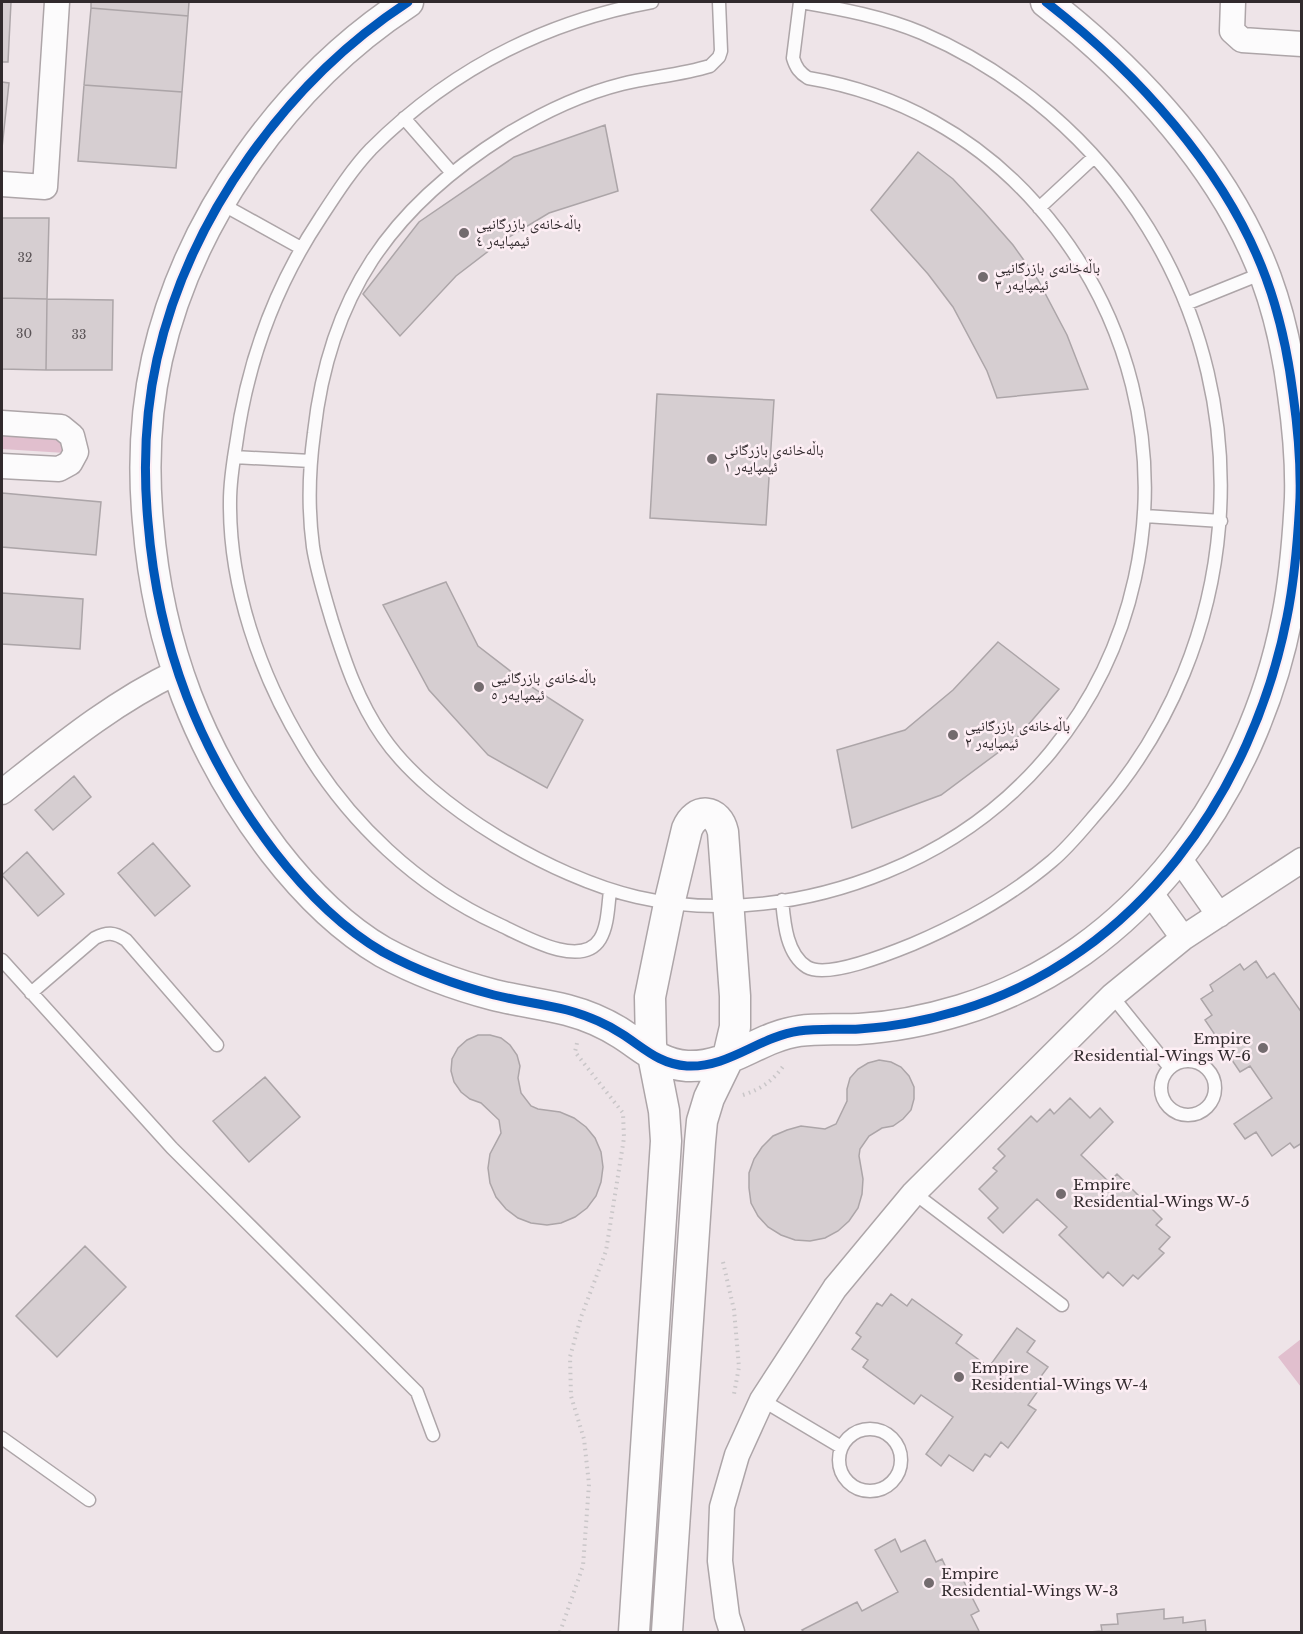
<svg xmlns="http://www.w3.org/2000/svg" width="1303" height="1634" font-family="'Libre Baskerville','Noto Naskh Arabic',serif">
<rect width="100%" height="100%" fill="#eee4e8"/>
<!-- green -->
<path fill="#e1bfce" d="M2 431 69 436 65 453 2 449Z
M1301 1339V1387L1278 1357Z"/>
<!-- building -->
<path fill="#d6ced1" stroke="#aca5a8" stroke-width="1.5" d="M2 2H11L8 62H2Z
M91 2H189L188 16 91 8Z
M91 8 188 16 182 92 84 85Z
M2 82 9 83 2 148Z
M84 85 182 92 176 168 78 161Z
M605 125 618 191 549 213 499 243 456 276 400 336 363 294 419 222 514 157Z
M918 152 953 179 984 212 1013 245 1038 280 1067 335 1088 389 997 398 987 371 953 307 928 274 871 210Z
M2 218H49L47 299 2 298Z
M2 298 47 299 46 370 2 369Z
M47 299 113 300 112 370H46Z
M657 394 774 400 766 525 650 518Z
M2 493 101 502 96 555 2 547Z
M446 582 478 646 527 684 583 720 547 788 488 755 429 690 383 605Z
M2 593 83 599 80 649 2 644Z
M998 642 1059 689 1015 740 941 795 852 828 837 750 905 730 953 690Z
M74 776 91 797 53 830 35 810Z
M153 843 190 886 155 916 118 873Z
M27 852 64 894 38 916 2 875Z
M1256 961 1267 978 1274 973 1302 1013V1143L1294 1148 1290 1143 1272 1156 1256 1132 1245 1139 1234 1124 1272 1098 1250 1066 1240 1072 1205 1020 1212 1015 1201 999 1213 991 1210 985 1240 964 1244 970Z
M478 1035H490L501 1038 510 1045 517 1055 520 1066 518 1078 521 1093 531 1106 538 1109 560 1112 574 1118 586 1127 595 1138 601 1152 603 1167 601 1182 596 1196 587 1208 575 1217 561 1223 547 1225 531 1223 518 1218 506 1209 496 1197 490 1183 488 1168 490 1154 501 1133 499 1120 481 1103 470 1099 461 1092 454 1082 451 1071 452 1059 458 1048 467 1040Z
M879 1060 891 1062 901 1067 909 1076 914 1087V1099L911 1110 903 1119 893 1126 882 1128 869 1136 860 1149 859 1156 863 1179 862 1194 858 1208 849 1221 838 1231 825 1238 810 1241 795 1240 781 1235 768 1227 758 1216 751 1203 749 1188V1173L754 1159 762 1147 773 1136 787 1130 801 1126 825 1129 836 1124 847 1101V1089L850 1078 858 1069 868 1063Z
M265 1077 300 1117 249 1162 213 1121Z
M1070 1098 1090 1118 1100 1108 1113 1122 1081 1155 1109 1182 1117 1174 1162 1219 1156 1225 1170 1237 1159 1249 1164 1253 1138 1279 1133 1275 1123 1286 1108 1272 1103 1278 1059 1235 1067 1227 1037 1199 1003 1233 988 1218 998 1208 979 1189 997 1171 993 1168 1005 1156 998 1149 1031 1116 1037 1122 1050 1109 1054 1114Z
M85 1246 126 1287 57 1357 16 1316Z
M891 1294 907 1306 912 1299 962 1335 956 1343 989 1367 1017 1328 1035 1341 1027 1352 1048 1367 1033 1387 1038 1391 1028 1405 1036 1410 1008 1448 1001 1442 990 1457 985 1454 973 1471 949 1455 941 1466 926 1454 953 1417 921 1395 914 1404 863 1367 868 1360 852 1349 861 1337 856 1333 877 1303 882 1306Z
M895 1539 901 1552 925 1540 936 1562 942 1559 949 1574 958 1570 979 1611 971 1615 979 1631 804 1632 802 1630 857 1602 862 1611 898 1592 875 1550Z
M1164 1609V1619L1183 1617V1623L1205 1620 1206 1632H1089L1102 1631 1101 1625 1118 1624 1117 1614Z"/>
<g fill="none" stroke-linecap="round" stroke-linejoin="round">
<!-- service casing -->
<g stroke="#ada5a8" stroke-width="15">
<path id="service" d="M719 2 721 51 719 57 710 66C681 75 651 77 622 84 582 94 542 113 506 135 390 208 329 296 314 433 309 470 308 510 313 547 317 572 325 597 332 621 345 662 358 701 383 737 431 807 554 878 637 897 719 916 808 904 886 872 1157 762 1228 422 1037 205 977 137 898 93 808 78 800 73 796 68 793 58L800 2
M404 118 452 173
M220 203 301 248
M1039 208 1094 157
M1186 304 1263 273
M234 457 311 461
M1145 516 1221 521
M610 891C608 906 608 926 600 939 581 970 522 935 498 924 417 887 349 822 304 747 260 675 229 586 230 501 230 483 233 463 236 445 247 363 275 286 321 217 336 194 352 169 371 149 450 70 543 22 652 2
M782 900C784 921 786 954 807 967 827 979 891 953 913 944 962 923 1011 896 1052 861 1071 845 1086 825 1102 807 1241 645 1260 410 1148 228 1095 142 1015 73 922 33 884 17 842 9 801 2
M2 960 172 1148 417 1392 433 1435
M31 993 95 938C107 932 114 932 126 940L217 1045
M1112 996 1170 1068
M1161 1088a27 27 0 1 1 54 0a27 27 0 1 1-54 0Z
M914 1193 1062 1305
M762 1400 841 1447
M839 1460a31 31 0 1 1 62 0a31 31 0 1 1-62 0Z
M2 1438 89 1500"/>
</g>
<!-- minor casing -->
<g stroke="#ada5a8" stroke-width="27">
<path id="minor" d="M1233 2 1232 31 1242 40 1302 44
M2 184 45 187 57 2
M2 423 61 427 72 436 76 452 70 463 59 469 2 466
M2 792C58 748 112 703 177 672
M1179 858 1219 915
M1150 892 1183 938
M732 1632 727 1616 720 1561 722 1507 737 1455 762 1400 835 1288 914 1193 1112 996 1183 938 1302 860"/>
</g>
<!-- tertiary casing -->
<g stroke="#ada5a8" stroke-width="33">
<path id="tertiary" d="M408 2C287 81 189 217 157 359 145 413 143 468 148 522 158 646 199 753 274 851 305 891 340 927 383 952 418 971 456 985 494 995 518 1001 543 1004 567 1010 586 1015 605 1023 622 1034 644 1048 659 1064 687 1066 729 1068 758 1037 799 1031 819 1028 839 1030 859 1029 893 1027 928 1020 961 1010 1137 957 1253 791 1287 617 1295 577 1298 538 1300 498 1301 463 1298 429 1293 394 1288 354 1280 316 1266 278 1226 169 1136 72 1046 2
M634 1632 666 1141 664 1111 651 1045 650 997 669 904 687 829C696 807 718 809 723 832L735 996V1027L727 1061 709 1098 702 1121 700 1142 667 1632"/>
</g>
<!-- path -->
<path stroke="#c9c6c8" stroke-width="4" stroke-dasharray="1.5 4.5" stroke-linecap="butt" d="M743 1095C761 1089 773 1081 784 1065
M723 1262 734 1310 739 1367 734 1394
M560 1632 583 1566 589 1484 584 1439 571 1396 570 1357 581 1317 606 1251 624 1138 623 1113 575 1052 577 1043"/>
<!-- service -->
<use href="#service" stroke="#fcfbfc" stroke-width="12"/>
<!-- minor -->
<use href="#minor" stroke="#fcfbfc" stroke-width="24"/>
<!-- tertiary -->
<use href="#tertiary" stroke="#fcfbfc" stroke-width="30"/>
<!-- cycleway casing -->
<g stroke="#fdeef4" stroke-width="13">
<path id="cycleway" d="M408 2C287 81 189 217 157 359 145 413 143 468 148 522 158 646 199 753 274 851 305 891 340 927 383 952 418 971 456 985 494 995 518 1001 543 1004 567 1010 586 1015 605 1023 622 1034 644 1048 659 1064 687 1066 729 1068 758 1037 799 1031 819 1028 839 1030 859 1029 893 1027 928 1020 961 1010 1137 957 1253 791 1287 617 1295 577 1298 538 1300 498 1301 463 1298 429 1293 394 1288 354 1280 316 1266 278 1226 169 1136 72 1046 2"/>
</g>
<!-- cycleway -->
<use href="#cycleway" stroke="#0057b8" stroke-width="9"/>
</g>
<!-- markers -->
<g fill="#736b6e" stroke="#fdeef4" stroke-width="2">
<circle cx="464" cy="233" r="6"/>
<circle cx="983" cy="277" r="6"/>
<circle cx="712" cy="459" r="6"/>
<circle cx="479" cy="687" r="6"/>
<circle cx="953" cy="735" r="6"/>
<circle cx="1263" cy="1048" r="6"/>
<circle cx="1061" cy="1194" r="6"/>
<circle cx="959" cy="1377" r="6"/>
<circle cx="929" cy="1583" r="6"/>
</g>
<g text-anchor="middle" stroke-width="5" stroke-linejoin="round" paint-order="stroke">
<!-- number labels -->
<g font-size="12" fill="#5a5356">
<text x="25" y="262">32</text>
<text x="24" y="338">30</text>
<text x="79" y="339">33</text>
</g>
<!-- poi labels -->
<g font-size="15" fill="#312a2d" stroke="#fdeef4" text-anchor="start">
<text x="476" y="229">باڵەخانەی بازرگانیی<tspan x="476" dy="17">ئیمپایەر ٤</tspan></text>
<text x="995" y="273">باڵەخانەی بازرگانیی<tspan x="995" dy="17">ئیمپایەر ٣</tspan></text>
<text x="724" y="455">باڵەخانەی بازرگانی<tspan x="724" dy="17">ئیمپایەر ١</tspan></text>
<text x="491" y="683">باڵەخانەی بازرگانیی<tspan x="491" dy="17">ئیمپایەر ٥</tspan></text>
<text x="965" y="731">باڵەخانەی بازرگانیی<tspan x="965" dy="17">ئیمپایەر ٢</tspan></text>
<text x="1251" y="1044" text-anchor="end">Empire<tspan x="1251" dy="17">Residential-Wings W-6</tspan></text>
<text x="1073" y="1190">Empire<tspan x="1073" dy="17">Residential-Wings W-5</tspan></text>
<text x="971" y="1373">Empire<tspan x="971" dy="17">Residential-Wings W-4</tspan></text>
<text x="941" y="1579">Empire<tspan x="941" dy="17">Residential-Wings W-3</tspan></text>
</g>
</g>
<!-- border -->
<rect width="1303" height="1634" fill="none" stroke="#312a2d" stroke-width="6"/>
</svg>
